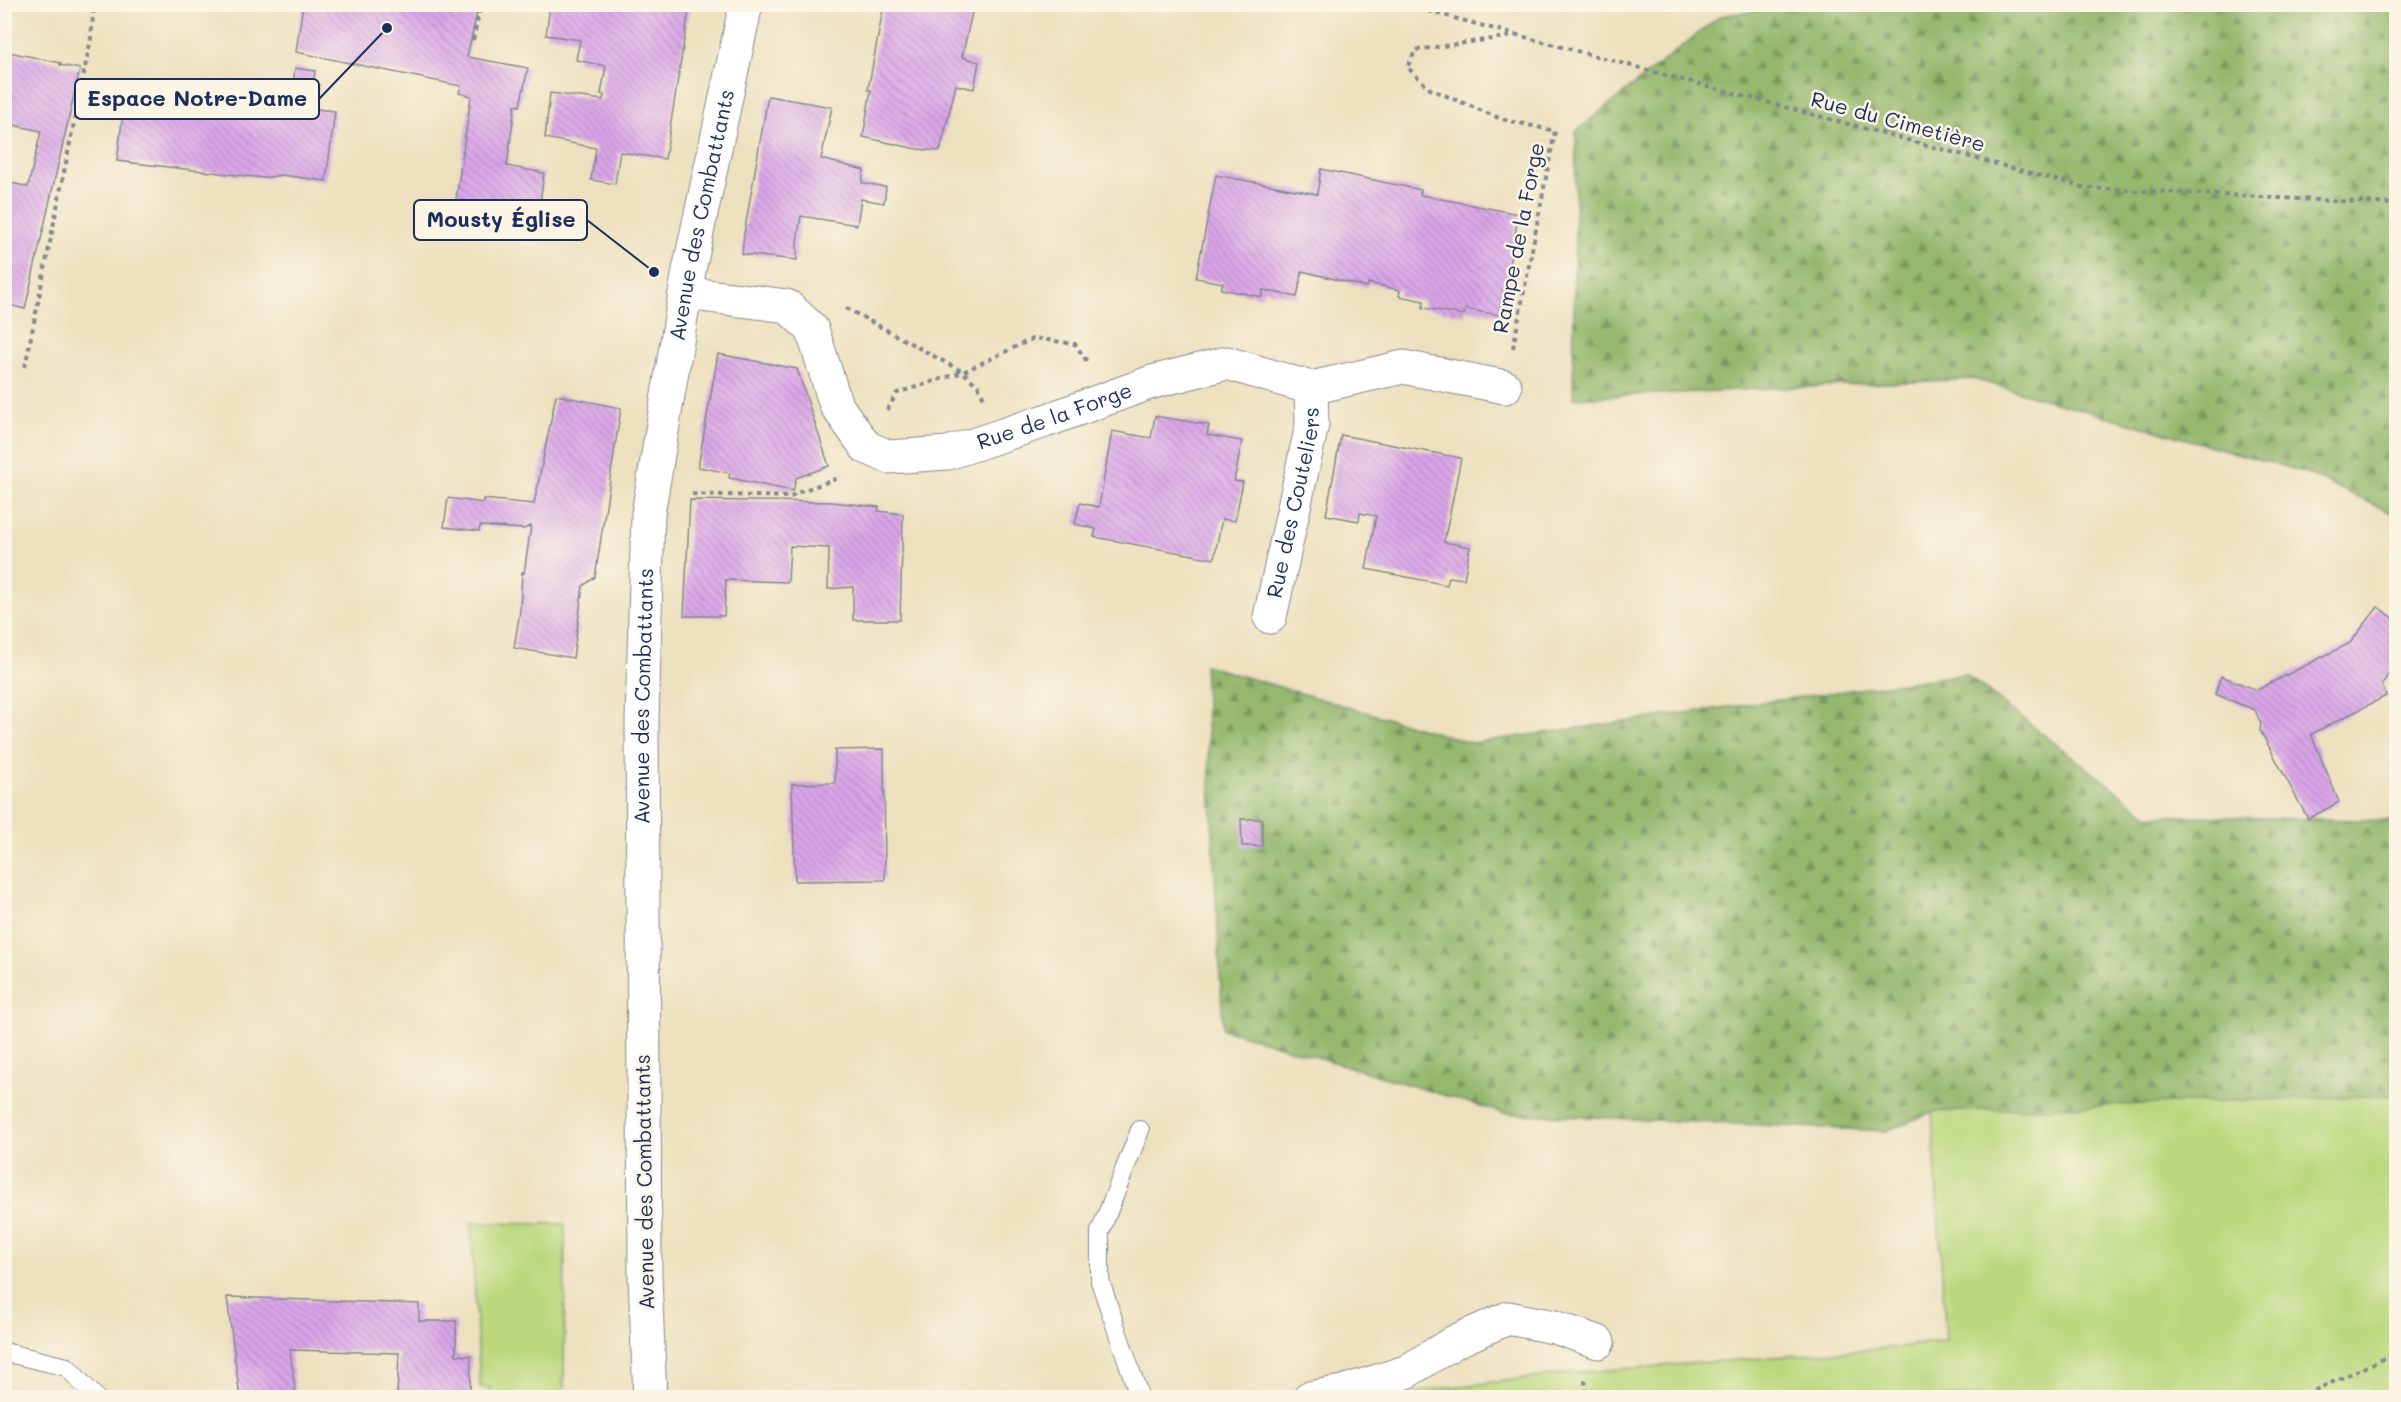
<svg xmlns="http://www.w3.org/2000/svg" width="2401" height="1402" font-family="Mali,sans-serif">
<defs>
<pattern id="forest-firs" width="22" height="20" patternUnits="userSpaceOnUse" patternTransform="scale(1.5)"><rect width="22" height="20" fill="#94b86d"/><path d="M5 1l3.5 6h-7zM16 11l3.5 6h-7z" fill="#78965d"/></pattern>
<pattern id="building-back-hatch" width="6" height="6" patternUnits="userSpaceOnUse" patternTransform="scale(1.5)"><rect width="6" height="6" fill="#daa6e9"/><path d="M-1 5l2 2M0 0l6 6M5-1l2 2" fill="none" stroke="#b088c0"/></pattern>
</defs>
<rect width="100%" height="100%" fill="#fcf5e5"/>
<filter id="ink" filterUnits="userSpaceOnUse"><feTurbulence type="fractalNoise" baseFrequency=".0167" numOctaves="2"/><feDisplacementMap in="SourceGraphic" scale="12" xChannelSelector="R" yChannelSelector="G"/><feConvolveMatrix kernelMatrix="1 2 1 2 8 2 1 2 1" color-interpolation-filters="sRGB"/></filter>
<filter id="wash" filterUnits="userSpaceOnUse"><feTurbulence type="fractalNoise" baseFrequency=".008" numOctaves="4" result="noise"/><feDisplacementMap in="SourceGraphic" scale="24" xChannelSelector="R" yChannelSelector="G"/><feGaussianBlur stdDeviation="1.35" result="paint"/><feColorMatrix in="noise" values="0 0 0 0 0 0 0 0 0 0 0 0 0 0 0 0 0 1.4 0 .05"/><feComposite in="paint" operator="in"/></filter>
<g filter="url(#wash)">
<rect width="100%" height="100%" fill="#ede0be"/>
<!-- forest -->
<path fill="url(#forest-firs)" stroke="#587466" stroke-width="1.5" d="M1803 4 2396 5V515L2307 473 1973 379 1573 398 1576 131 1720 16Z
M1204 665 1472 743 1965 674 2148 815 2396 821V1095L1932 1112 1886 1131 1503 1113 1223 1029Z"/>
<!-- park -->
<path fill="#bbd87e" stroke="#6b846e" stroke-width="1.5" d="M2396 1095V1397H1398L1426 1390 1583 1372 1901 1347 1946 1340 1932 1112Z
M471 1223 565 1224 564 1397H490V1388L480 1387Z"/>
<g id="blocks">
<!-- building -->
<path fill="url(#building-back-hatch)" d="M303 4H479L467 57 528 68 520 106 515 105 507 166 544 173 539 210 456 200 471 96 459 93 461 86 296 52Z
M545 4H690L665 159 620 152 615 184 591 180 596 148 545 138 550 93 603 100 604 95 601 94 606 66 576 60 580 40 546 35 550 7Z
M884 4H974L962 57 979 62 974 89 956 85 940 151 917 149 863 137 871 90H868Z
M4 51 61 63 60 65 80 69 25 309 4 304V181L28 187 41 131 4 123Z
M295 68 315 71 313 85H319L316 109 335 111 326 181 281 175 264 178 117 161 126 89 271 108 290 112Z
M768 96 832 107 821 159 864 170 862 183 886 187 884 203 861 199 857 225 801 216 797 242V260L742 254 744 234Z
M1321 169 1421 190 1420 195 1519 214 1499 315 1465 309 1464 315 1423 308 1424 301 1399 296 1400 290 1368 283 1367 287 1302 271 1297 297 1263 290 1262 297 1221 289 1223 283 1196 278 1216 175 1317 194Z
M718 354 797 369 829 466 796 478 793 491 729 478 730 473 698 467Z
M556 395 621 408 595 577 583 586 573 658 514 648 520 611 522 572 524 573 531 526 524 529 480 526 479 531 444 527 448 498 483 503V499L534 504Z
M1155 416 1209 425 1207 435 1242 441 1234 481 1243 482 1235 521 1222 519 1214 559 1094 537 1096 529 1075 524 1080 503 1099 507 1112 431 1151 438Z
M1341 435 1461 458 1444 542 1470 547 1464 579 1449 577 1447 585 1366 569 1376 516 1360 513 1359 521 1326 515Z
M690 500 832 502 879 507 878 511 903 514 900 620H853V587L828 589 829 548 790 546 788 582 726 580 724 616H684Z
M2378 607 2396 620V664L2382 684 2386 696 2311 734 2339 802 2308 819 2260 730 2261 724 2255 710 2215 694 2221 676 2257 690 2350 643Z
M884 749 885 880 795 881 792 784 835 783V750Z
M1241 819H1262V846H1242Z
M227 1297 419 1304V1321H456V1355L471 1356 470 1398H397L399 1353 290 1350 296 1398H240Z"/>
</g>
</g>
<g filter="url(#ink)">
<use href="#blocks" fill-opacity="0" stroke="#84888e" stroke-width="1.5"/>
<g fill="none" stroke-linecap="round" stroke-linejoin="round">
<!-- lane casing -->
<g stroke="#84888e" stroke-width="20">
<path id="lane" d="M1140 1130 1100 1232V1281L1140 1398
M4 1352 67 1367 96 1398"/>
</g>
<!-- street casing -->
<g stroke="#84888e" stroke-width="35">
<g id="street">
<path id="s1" d="M685 293 787 306 812 329 836 405 866 447 889 457 948 453 1045 421 1152 382 1227 363 1311 388 1403 367 1505 387"/>
<path id="s2" d="M1270 617 1312 425 1311 388"/>
<path d="M1309 1398 1343 1392 1406 1372 1456 1341 1508 1318 1554 1327 1598 1342"/>
</g>
</g>
<!-- secondary casing -->
<g stroke="#84888e" stroke-width="35">
<g id="secondary">
<path id="s3" d="M650 1398 645 1277 642 720 648 514 689 270 746 4"/>
</g>
</g>
<!-- path -->
<path stroke="#84888e" stroke-width="4" stroke-dasharray="4.5 4.5" stroke-linecap="butt" d="M1402 4 2086 188 2396 204
M473 40 481 4
M846 308 963 372 978 386 985 400
M1513 348 1555 131 1501 119 1430 89 1407 67 1416 50 1519 35
M25 367 91 38 94 4
M887 410 897 393 963 372 1034 338 1075 344 1088 363
M692 494 791 497 796 493 841 477
M1585 1380 1587 1398
M2298 1398 2396 1353"/>
<!-- lane -->
<use href="#lane" stroke="#fff" stroke-width="18"/>
<!-- street -->
<use href="#street" stroke="#fff" stroke-width="33"/>
<!-- secondary -->
<use href="#secondary" stroke="#fff" stroke-width="33"/>
</g>
</g>
<g text-anchor="middle" stroke-width="5" stroke-linejoin="round" paint-order="stroke">
<!-- street labels -->
<g font-size="21" fill="#1b2f5e" stroke="#fcf5e5">
<text transform="translate(1898 122) rotate(15)" y="7">Rue du Cimetière</text>
<text dy="7" stroke="none"><textPath href="#s3" startOffset="1188">Avenue des Combattants</textPath></text>
<text transform="translate(1519 238) rotate(-79)" y="7">Rampe de la Forge</text>
<text dy="7" stroke="none"><textPath href="#s1" startOffset="465">Rue de la Forge</textPath></text>
<text dy="7" stroke="none"><textPath href="#s2" startOffset="117">Rue des Couteliers</textPath></text>
<text dy="7" stroke="none"><textPath href="#s3" startOffset="702">Avenue des Combattants</textPath></text>
<text transform="translate(645 1182) rotate(-91)" y="7">Avenue des Combattants</text>
</g>
</g>
<!-- callouts -->
<path fill="none" stroke="#1b2f5e" stroke-width="2" d="M387 28L319 99M654 272L587 220"/>
<g fill="#1b2f5e" stroke="#fcf5e5" stroke-width="2">
<circle cx="387" cy="28" r="6"/>
<circle cx="654" cy="272" r="6"/>
</g>
<g fill="#fcf5e5" stroke="#1b2f5e" stroke-width="2">
<rect x="75" y="79" width="244" height="40" rx="6"/>
<rect x="414" y="200" width="173" height="40" rx="6"/>
</g>
<g font-size="22" text-anchor="middle" font-weight="bold" fill="#1b2f5e">
<text x="197" y="106">Espace Notre-Dame</text>
<text x="501" y="227">Mousty Église</text>
</g>
<!-- margin -->
<rect width="2401" height="1402" fill="none" stroke="#fcf5e5" stroke-width="24"/>
</svg>
